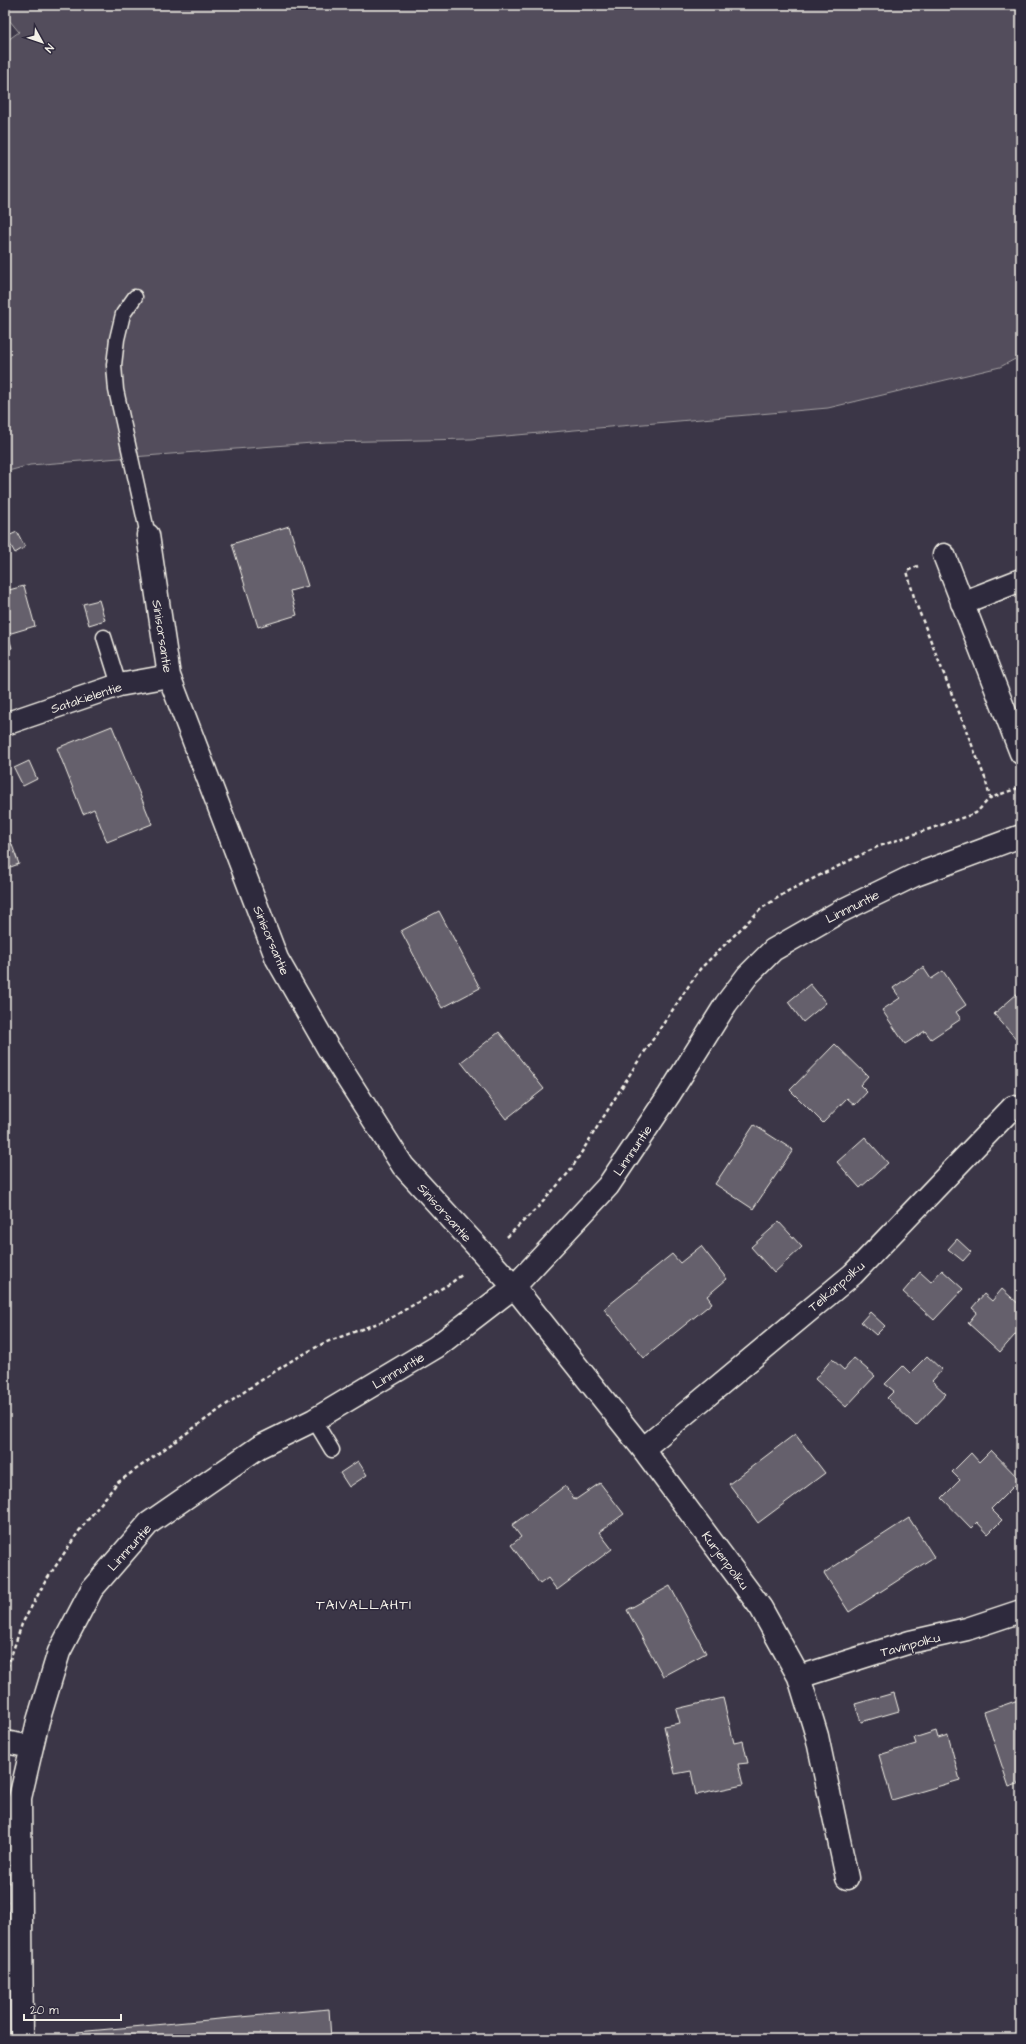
<svg xmlns="http://www.w3.org/2000/svg" width="1026" height="2044" font-family="'Architects Daughter',sans-serif">
<rect width="100%" height="100%" fill="#3b3647"/>
<filter id="ink" filterUnits="userSpaceOnUse"><feTurbulence type="fractalNoise" baseFrequency=".025" numOctaves="2"/><feDisplacementMap in="SourceGraphic" scale="8" xChannelSelector="R" yChannelSelector="G"/><feConvolveMatrix kernelMatrix="1 2 1 2 8 2 1 2 1" color-interpolation-filters="sRGB"/></filter>
<g filter="url(#ink)">
<!-- green -->
<path fill="#534e5c" stroke="#a4a0a2" d="M5 5H1021V356L1000 367 828 408 471 439 325 442 30 465 5 472V42L19 32 5 15Z"/>
<!-- building -->
<path fill="#65616c" stroke="#f4f1e8" d="M289 526 308 586 290 591 297 615 258 627 232 544Z
M17 532 25 547 15 553 6 537Z
M24 586 35 626 8 634 12 648 5 650V591Z
M99 600 105 620 89 625 83 604Z
M112 726 152 824 107 842 94 809 83 814 57 748Z
M29 761 37 779 23 786 14 768Z
M5 826 19 864 5 869Z
M439 911 480 988 442 1008 401 931Z
M923 967 931 979 943 971 966 1005 956 1012 961 1019 931 1039 925 1031 905 1044 882 1010 900 998 893 988Z
M810 984 826 1003 803 1022 788 1002Z
M1018 993 1021 996V1041L1019 1042 994 1014Z
M499 1032 544 1089 506 1119 461 1062Z
M835 1044 868 1076 860 1085 867 1092 855 1105 847 1098 823 1123 790 1090Z
M754 1125 793 1150 753 1209 715 1184Z
M865 1137 888 1163 860 1188 837 1162Z
M779 1222 802 1247 774 1273 751 1247Z
M957 1239 971 1252 963 1261 948 1249Z
M701 1246 727 1279 707 1296 712 1303 644 1358 604 1309 672 1254 680 1263Z
M942 1270 963 1289 934 1320 903 1292 920 1272 931 1282Z
M1002 1289 1021 1306V1328L1000 1352 968 1323 977 1312 972 1308 984 1294 992 1301Z
M870 1312 885 1326 876 1335 861 1322Z
M927 1356 942 1370 932 1381 946 1394 916 1426 887 1398 894 1391 885 1384 903 1366 910 1373Z
M854 1358 875 1376 846 1407 815 1379 832 1359 844 1370Z
M795 1434 825 1473 758 1523 729 1484Z
M991 1450 1020 1480 991 1509 1002 1520 988 1534 977 1522 971 1528 942 1498 960 1480 952 1472 971 1453 979 1462Z
M358 1461 367 1475 349 1487 340 1473Z
M600 1483 624 1514 599 1532 612 1549 557 1590 548 1578 540 1584 511 1545 521 1537 512 1525 565 1486 575 1500Z
M909 1518 934 1557 849 1612 824 1573Z
M670 1586 706 1653 663 1676 627 1610Z
M894 1693 899 1711 861 1722 855 1704Z
M723 1698 734 1743 743 1741 748 1763 738 1764 743 1785 696 1795 691 1771 675 1774 664 1726 680 1723 676 1709Z
M1021 1699V1783L1009 1787 984 1712Z
M936 1731 938 1738 948 1735 960 1780 892 1800 879 1755 916 1744 914 1738Z
M329 2009 331 2039H78L77 2032Z"/>
<g fill="none" stroke-linecap="round" stroke-linejoin="round">
<!-- lane casing -->
<g stroke="#f4f1e8" stroke-width="17">
<path id="lane" d="M135 297 123 314 117 339 114 365 116 390 148 535
M104 637 119 685
M314 1420 332 1450"/>
</g>
<!-- street casing -->
<g stroke="#f4f1e8" stroke-width="25">
<path id="street" d="M148 535 169 676 277 959 328 1048 403 1166 514 1287 643 1449 761 1608 799 1677 817 1736 847 1878
M944 555 1021 753
M962 603 1021 580
M5 724 119 685 169 676
M643 1449 853 1274 1013 1107
M799 1677 910 1642 967 1629 1021 1611
M5 1742 32 1747
M22 2039 20 1798 38 1721 59 1652 92 1589 149 1523 259 1447 314 1420 436 1347 514 1287 608 1186 669 1095 726 1004 748 975 773 950 841 911 913 876 1021 836"/>
</g>
<!-- path -->
<path stroke="#f4f1e8" stroke-width="2.5" stroke-dasharray="4 3" stroke-linecap="butt" d="M918 566 907 571 915 601 985 778 990 798
M507 1237 540 1205 570 1171 635 1066 700 969 762 908 788 891 877 847 976 813 990 798 1021 787
M5 1674 22 1624 45 1582 79 1531 117 1483 251 1387 291 1361 324 1343 389 1319 451 1283 463 1274"/>
<!-- lane -->
<use href="#lane" stroke="#2f2a3d" stroke-width="14"/>
<!-- street -->
<use href="#street" stroke="#2f2a3d" stroke-width="22"/>
</g>
</g>
<g text-anchor="middle" stroke-width="3" stroke-linejoin="round" paint-order="stroke">
<!-- street labels -->
<g font-size="13" fill="#f4f1e8" stroke="#2f2a3d">
<text transform="translate(163 636) rotate(81)" y="5">Sinisorsantie</text>
<text transform="translate(86 697) rotate(-18)" y="5">Satakielentie</text>
<text transform="translate(852 906) rotate(-27)" y="5">Linnnuntie</text>
<text transform="translate(272 940) rotate(67)" y="5">Sinisorsantie</text>
<text transform="translate(632 1150) rotate(-56)" y="5">Linnnuntie</text>
<text transform="translate(445 1212) rotate(48)" y="5">Sinisorsantie</text>
<text transform="translate(836 1286) rotate(-41)" y="5">Telkänpolku</text>
<text transform="translate(398 1370) rotate(-31)" y="5">Linnnuntie</text>
<text transform="translate(129 1547) rotate(-48)" y="5">Linnnuntie</text>
<text transform="translate(726 1560) rotate(53)" y="5">Kurjenpolku</text>
<text transform="translate(910 1644) rotate(-15)" y="5">Tavinpolku</text>
</g>
<!-- neighbourhood labels -->
<g font-size="14" letter-spacing="1" fill="#f4f1e8" stroke="#2f2a3d">
<text x="364" y="1609">TAIVALLAHTI</text>
</g>
</g>
<!-- margin -->
<rect width="1026" height="2044" fill="none" stroke="#2f2a3d" stroke-width="20"/>
<rect x="10" y="10" width="1006" height="2024" fill="none" stroke="#f4f1e8" stroke-width="1.5" filter="url(#ink)"/>
<!-- north arrow -->
<g transform="translate(42 42) rotate(130)" stroke="#2f2a3d" stroke-width="3" paint-order="stroke">
<path d="M0-3L7 15L0 10L-7 15Z" fill="#f4f1e8"/>
<text y="-6" font-size="11" font-weight="bold" text-anchor="middle" fill="#f4f1e8">N</text>
</g>
<!-- scale -->
<path d="M24 2014v6h97v-6" fill="none" stroke="#f4f1e8" stroke-width="2"/>
<text x="30" y="2014" font-size="12" fill="#f4f1e8" stroke="#2f2a3d" stroke-width="3" paint-order="stroke">20 m</text>
</svg>
